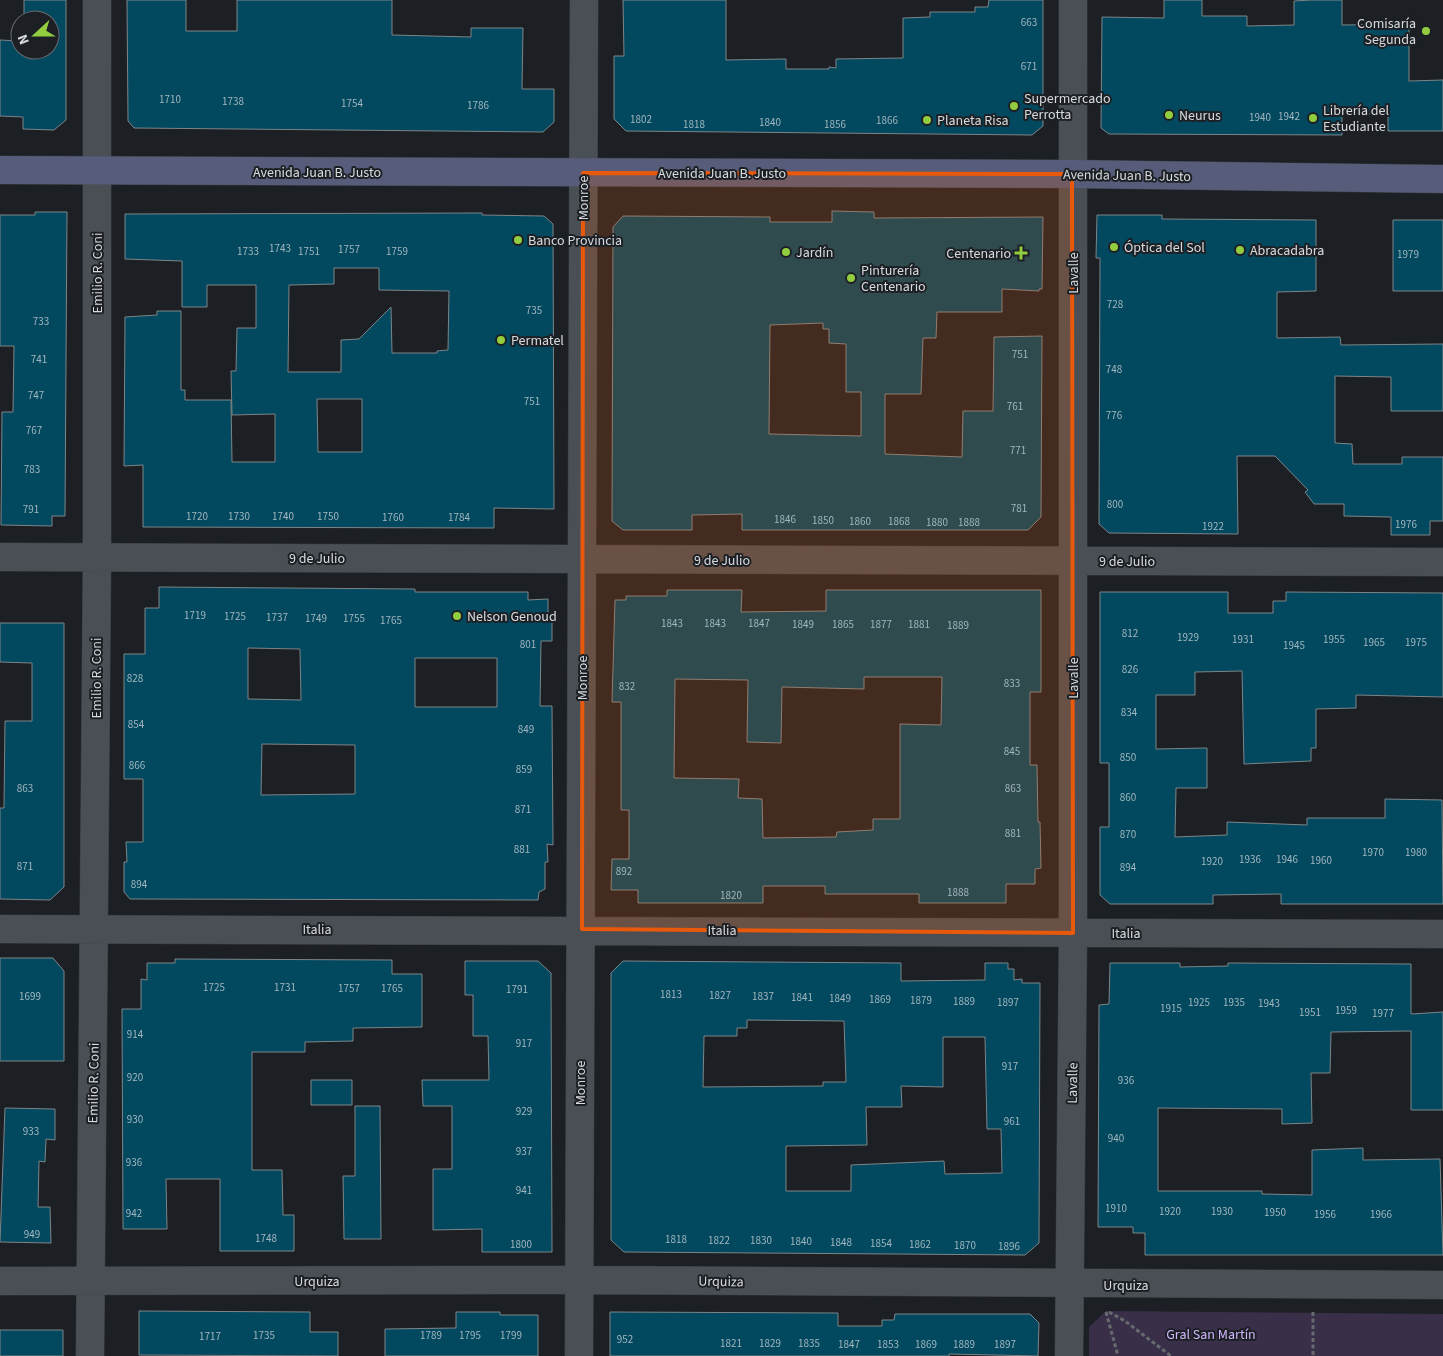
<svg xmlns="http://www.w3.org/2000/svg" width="1443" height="1356" font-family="'Source Sans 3',sans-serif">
<rect width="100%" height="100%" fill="#1c2025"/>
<!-- green -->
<path fill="#392f48" d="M1106 1311 1443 1314V1356H1089V1327Z"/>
<!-- building -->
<path fill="#02485f" stroke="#7d8589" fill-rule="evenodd" d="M24 0H66V120L54 130 23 129V117L0 116V40L20 41V50H50V20H24Z
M127 0H186V31H237V0H392V35L471 37V28H523L522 89H554V122L543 132 134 128 128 121Z
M623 0H726V60L786 59V69H829V67L836 68V59L903 58V18L930 17V12H975V7H988L989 0H1043V126L1032 135 626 131 614 119V56H624Z
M1164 0H1202V16H1247V26L1294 25V1L1311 0H1342V25L1409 24V81L1443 80V131H1388V114H1342V135L1109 134 1101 128 1102 17 1164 18Z
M832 211 874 212V218L1043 217 1042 289H1039V291L1002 289V312H937L936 338H923L921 394H885V454L962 457 963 411H993L994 337 1042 336 1041 517 1028 530H742V514L692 515V530H623L612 521 613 227 623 216 770 217V222H832ZM823 323V329H829V343L846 344V392H861V436L769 434 770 325Z
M35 212H67L65 516H52V526L1 525 2 412H13L14 346H0V215H35Z
M482 213V215L544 216 553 224 554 509 494 508V528L143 527V465L124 466 125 317 157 315V311H181V390H185V400H231L232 462H275V414L232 415 231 371H236L237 328H256V285H207V307H182V261L125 259V214ZM334 268H379V290L449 291 448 350 437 351V353H392L391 307 359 339 341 340V372H288L289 285 334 284ZM317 399H362V452H318Z
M1097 215H1162V219L1316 220V291L1277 292V338L1340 337 1341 345 1443 344V411H1391V377L1335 376V443L1352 444 1353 464H1402V457H1443V521H1430V535H1391V517L1344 516V504H1314L1305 492 1308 490 1275 456H1237L1238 534 1109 533 1099 524 1100 258H1096Z
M1393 220H1443V291H1393Z
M159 587 415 589V592H528V600L548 599V614H552V641H541L540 706H552L553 845 547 844 548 862H545V889L539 892 538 900 130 899 124 892V862H127L126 842H143V779H124V654H145V608H159ZM248 648 300 649 301 700 248 699ZM415 658H497V707H415ZM262 744 355 745V794L261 795Z
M667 590H742L741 612 826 611V590H1041V692H1030V765H1037L1038 822H1040L1041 868 1035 869V884H1006V903H919V894H825V886H763V903H638V890H611L612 859H629V810H621V702H612L615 600H626V596H667ZM864 677H942L941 725 900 724V819H873V830L837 832 836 837 763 838 762 799 738 798 739 779 674 778 675 679 748 680 747 742 781 743 782 687 864 689Z
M1100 592H1228V613H1273V601H1286V592L1443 593V697L1356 695V708L1316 709V748H1311V761L1244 764 1242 671 1195 672V695H1156V749L1207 748V788H1176L1175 837 1227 835V822L1307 825V818H1385V799L1442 800 1443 904H1281V894L1213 895V904H1110L1100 895V827H1109V763H1100Z
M0 623H64V887L50 900 0 899V808H4L5 721H32V663L0 662Z
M0 958H53L64 971V1061H0Z
M175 959 392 960V974H422V1027L353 1028V1041L305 1042V1052H252V1170H282L283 1215H294V1251H220V1179H166L167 1229H123L122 1009H141V979L147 980V963H175Z
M465 961H538L551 973 552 1252H482V1229L433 1230V1169H452V1106H423L422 1080H489L488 1036H473V995H465Z
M623 961 901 963V981L985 980V963H1008V969H1014V980L1022 979V983H1040L1039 1243 1025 1255 624 1252 611 1240V973ZM747 1020 844 1021 846 1082H823V1086L703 1087 704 1036H737V1028H747ZM943 1037H985L987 1129H1001L1002 1173 945 1174 944 1161 851 1165V1191H786V1146L867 1145 866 1107H902L901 1086 943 1087Z
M1110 963H1180V967L1228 966V963L1411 964V1014L1443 1012V1110H1411V1031L1331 1032 1330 1073H1311L1312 1123 1282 1124V1109L1158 1108V1191H1262V1194L1312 1195V1150L1363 1148V1160L1440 1159 1443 1255H1145V1233H1133V1227H1098L1099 1005 1109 1004Z
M311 1080H352V1105H311Z
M355 1106H380L381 1239H344L343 1176H355Z
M5 1108 55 1109V1140L46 1139 45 1162 39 1161 38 1207H50L51 1243 0 1242Z
M139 1311 310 1312V1332H338V1356L139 1355Z
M456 1312H500V1315H538V1356H385V1329L456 1328Z
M610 1312 838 1313V1326H882V1320H894L895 1314H1030L1039 1323 1038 1356 949 1354V1356H610Z
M0 1330H63V1356H0Z"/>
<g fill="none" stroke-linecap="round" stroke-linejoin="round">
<!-- minor casing -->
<g stroke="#383c40" stroke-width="29">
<path id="minor" d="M0 557 1443 562
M0 929 1443 934
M0 1281 579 1280 1443 1285
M90 1356 97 558V0
M579 1356 584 0
M1069 1356 1073 933V0"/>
</g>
<!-- secondary casing -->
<g stroke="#383c40" stroke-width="29">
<path id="secondary" d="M0 170 1072 174 1443 179"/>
</g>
<!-- path -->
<path stroke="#676b6f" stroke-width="3" stroke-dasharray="4 2.5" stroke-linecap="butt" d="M1106 1312 1118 1356
M1109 1312 1125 1321 1171 1356
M1313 1312V1356"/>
<!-- minor -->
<use href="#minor" stroke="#4a4f55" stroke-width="28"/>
<!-- secondary -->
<use href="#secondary" stroke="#565c79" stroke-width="28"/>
</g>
<!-- marked area -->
<path fill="#e8590c" fill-opacity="0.2" stroke="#e8590c" stroke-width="4" stroke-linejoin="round" d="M583 173 1072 174 1073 933 582 929Z"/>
<!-- markers -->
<g fill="#92cd3f" stroke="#1c2025" stroke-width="2">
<circle cx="1426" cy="31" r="5"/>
<circle cx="1014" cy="106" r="5"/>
<circle cx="1169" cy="115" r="5"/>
<circle cx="1313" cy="118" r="5"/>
<circle cx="927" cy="120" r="5"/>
<circle cx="518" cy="240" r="5"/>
<circle cx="1114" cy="247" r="5"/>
<circle cx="1240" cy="250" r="5"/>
<circle cx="786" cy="252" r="5"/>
<path d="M1018.5 245.5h5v5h5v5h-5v5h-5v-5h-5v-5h5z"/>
<circle cx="851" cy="278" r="5"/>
<circle cx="501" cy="340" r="5"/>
<circle cx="457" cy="616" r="5"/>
</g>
<g text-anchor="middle" stroke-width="4" stroke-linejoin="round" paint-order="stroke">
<!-- number labels -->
<g font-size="11" fill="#a2b6be">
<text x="1029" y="26">663</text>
<text x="1029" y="70">671</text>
<text x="170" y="103">1710</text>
<text x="233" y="105">1738</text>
<text x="352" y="107">1754</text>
<text x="478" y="109">1786</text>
<text x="1289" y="120">1942</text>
<text x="1260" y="121">1940</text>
<text x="641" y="123">1802</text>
<text x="887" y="124">1866</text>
<text x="770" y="126">1840</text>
<text x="694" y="128">1818</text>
<text x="835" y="128">1856</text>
<text x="280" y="252">1743</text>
<text x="349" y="253">1757</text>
<text x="248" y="255">1733</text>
<text x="309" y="255">1751</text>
<text x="397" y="255">1759</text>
<text x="1408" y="258">1979</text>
<text x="1115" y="308">728</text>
<text x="534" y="314">735</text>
<text x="41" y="325">733</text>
<text x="1020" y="358">751</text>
<text x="39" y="363">741</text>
<text x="1114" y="373">748</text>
<text x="36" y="399">747</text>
<text x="532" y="405">751</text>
<text x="1015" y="410">761</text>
<text x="1114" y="419">776</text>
<text x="34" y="434">767</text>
<text x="1018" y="454">771</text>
<text x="32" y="473">783</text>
<text x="1115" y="508">800</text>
<text x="1019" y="512">781</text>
<text x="31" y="513">791</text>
<text x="197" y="520">1720</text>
<text x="239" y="520">1730</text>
<text x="283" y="520">1740</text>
<text x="328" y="520">1750</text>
<text x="393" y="521">1760</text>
<text x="459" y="521">1784</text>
<text x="785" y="523">1846</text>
<text x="823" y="524">1850</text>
<text x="860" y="525">1860</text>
<text x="899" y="525">1868</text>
<text x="937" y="526">1880</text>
<text x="969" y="526">1888</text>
<text x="1406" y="528">1976</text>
<text x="1213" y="530">1922</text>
<text x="195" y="619">1719</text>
<text x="235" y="620">1725</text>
<text x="277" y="621">1737</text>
<text x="316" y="622">1749</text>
<text x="354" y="622">1755</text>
<text x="391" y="624">1765</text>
<text x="672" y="627">1843</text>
<text x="715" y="627">1843</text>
<text x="759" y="627">1847</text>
<text x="803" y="628">1849</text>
<text x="843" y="628">1865</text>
<text x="881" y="628">1877</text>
<text x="919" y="628">1881</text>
<text x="958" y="629">1889</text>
<text x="1130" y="637">812</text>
<text x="1188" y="641">1929</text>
<text x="1243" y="643">1931</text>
<text x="1334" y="643">1955</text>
<text x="1374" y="646">1965</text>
<text x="1416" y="646">1975</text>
<text x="528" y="648">801</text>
<text x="1294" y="649">1945</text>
<text x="1130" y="673">826</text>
<text x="135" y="682">828</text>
<text x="1012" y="687">833</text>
<text x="627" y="690">832</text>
<text x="1129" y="716">834</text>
<text x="136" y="728">854</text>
<text x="526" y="733">849</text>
<text x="1012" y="755">845</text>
<text x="1128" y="761">850</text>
<text x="137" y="769">866</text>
<text x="524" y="773">859</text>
<text x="25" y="792">863</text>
<text x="1013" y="792">863</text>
<text x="1128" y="801">860</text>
<text x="523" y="813">871</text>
<text x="1013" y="837">881</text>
<text x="1128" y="838">870</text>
<text x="522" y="853">881</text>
<text x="1373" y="856">1970</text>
<text x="1416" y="856">1980</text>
<text x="1250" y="863">1936</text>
<text x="1287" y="863">1946</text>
<text x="1321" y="864">1960</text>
<text x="1212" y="865">1920</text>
<text x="25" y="870">871</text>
<text x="1128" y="871">894</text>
<text x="624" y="875">892</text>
<text x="139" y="888">894</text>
<text x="958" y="896">1888</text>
<text x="731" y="899">1820</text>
<text x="214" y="991">1725</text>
<text x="285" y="991">1731</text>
<text x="349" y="992">1757</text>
<text x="392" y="992">1765</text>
<text x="517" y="993">1791</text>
<text x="671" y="998">1813</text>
<text x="720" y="999">1827</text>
<text x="30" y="1000">1699</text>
<text x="763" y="1000">1837</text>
<text x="802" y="1001">1841</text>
<text x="840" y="1002">1849</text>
<text x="880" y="1003">1869</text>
<text x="921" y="1004">1879</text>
<text x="964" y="1005">1889</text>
<text x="1008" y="1006">1897</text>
<text x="1199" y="1006">1925</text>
<text x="1234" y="1006">1935</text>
<text x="1269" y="1007">1943</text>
<text x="1171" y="1012">1915</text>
<text x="1346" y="1014">1959</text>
<text x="1310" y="1016">1951</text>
<text x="1383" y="1017">1977</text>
<text x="135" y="1038">914</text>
<text x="524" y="1047">917</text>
<text x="1010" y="1070">917</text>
<text x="135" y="1081">920</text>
<text x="1126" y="1084">936</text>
<text x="524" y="1115">929</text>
<text x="135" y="1123">930</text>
<text x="1012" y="1125">961</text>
<text x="31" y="1135">933</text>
<text x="1116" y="1142">940</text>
<text x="524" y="1155">937</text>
<text x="134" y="1166">936</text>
<text x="524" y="1194">941</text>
<text x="1116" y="1212">1910</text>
<text x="1170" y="1215">1920</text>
<text x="1222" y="1215">1930</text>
<text x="1275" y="1216">1950</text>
<text x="134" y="1217">942</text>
<text x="1325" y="1218">1956</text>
<text x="1381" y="1218">1966</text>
<text x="32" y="1238">949</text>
<text x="266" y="1242">1748</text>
<text x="676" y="1243">1818</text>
<text x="719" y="1244">1822</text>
<text x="761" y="1244">1830</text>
<text x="801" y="1245">1840</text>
<text x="841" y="1246">1848</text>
<text x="881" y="1247">1854</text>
<text x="521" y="1248">1800</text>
<text x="920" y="1248">1862</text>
<text x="965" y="1249">1870</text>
<text x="1009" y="1250">1896</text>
<text x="264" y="1339">1735</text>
<text x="431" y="1339">1789</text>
<text x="470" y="1339">1795</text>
<text x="511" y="1339">1799</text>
<text x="210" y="1340">1717</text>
<text x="625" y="1343">952</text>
<text x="731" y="1347">1821</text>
<text x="770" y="1347">1829</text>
<text x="809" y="1347">1835</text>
<text x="849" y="1348">1847</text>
<text x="888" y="1348">1853</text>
<text x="926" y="1348">1869</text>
<text x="964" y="1348">1889</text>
<text x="1005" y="1348">1897</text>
</g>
<!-- poi labels -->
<g font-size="14" fill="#d8dbde" stroke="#1c2025" text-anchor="start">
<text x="1416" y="28" text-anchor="end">Comisaría<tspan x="1416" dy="16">Segunda</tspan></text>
<text x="1024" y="103">Supermercado<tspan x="1024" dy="16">Perrotta</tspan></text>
<text x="1323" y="115">Librería del<tspan x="1323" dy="16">Estudiante</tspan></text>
<text x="1179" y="120">Neurus</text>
<text x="937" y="125">Planeta Risa</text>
<text x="528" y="245">Banco Provincia</text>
<text x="1124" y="252">Óptica del Sol</text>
<text x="1250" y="255">Abracadabra</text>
<text x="796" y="257">Jardín</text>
<text x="1011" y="258" text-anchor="end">Centenario</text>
<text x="861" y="275">Pinturería<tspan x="861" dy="16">Centenario</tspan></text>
<text x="511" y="345">Permatel</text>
<text x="467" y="621">Nelson Genoud</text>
</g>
<!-- street labels -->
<g font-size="14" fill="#d8dbde" stroke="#1c2025">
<text x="317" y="177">Avenida Juan B. Justo</text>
<text x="722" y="178">Avenida Juan B. Justo</text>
<text transform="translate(1127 175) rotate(1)" y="5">Avenida Juan B. Justo</text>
<text transform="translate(583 198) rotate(-90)" y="5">Monroe</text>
<text transform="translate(97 273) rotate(-90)" y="5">Emilio R. Coni</text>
<text transform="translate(1073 273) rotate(-90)" y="5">Lavalle</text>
<text x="317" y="563">9 de Julio</text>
<text x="722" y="565">9 de Julio</text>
<text x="1127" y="566">9 de Julio</text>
<text transform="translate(96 678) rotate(-90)" y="5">Emilio R. Coni</text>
<text transform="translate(582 678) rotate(-90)" y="5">Monroe</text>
<text transform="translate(1073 678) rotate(-90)" y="5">Lavalle</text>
<text x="317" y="934">Italia</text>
<text x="722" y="935">Italia</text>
<text x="1126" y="938">Italia</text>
<text transform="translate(93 1083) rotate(-89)" y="5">Emilio R. Coni</text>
<text transform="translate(580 1083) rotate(-90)" y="5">Monroe</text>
<text transform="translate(1072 1083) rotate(-89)" y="5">Lavalle</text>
<text x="317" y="1286">Urquiza</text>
<text transform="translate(721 1281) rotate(1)" y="5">Urquiza</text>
<text x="1126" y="1290">Urquiza</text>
</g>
<!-- park labels -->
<g font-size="14" fill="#d1b6fd" stroke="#1c2025">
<text x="1211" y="1339">Gral San Martín</text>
</g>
</g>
<!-- north arrow -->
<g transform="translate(35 35) rotate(249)"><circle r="24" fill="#1c2025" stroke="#676b6f"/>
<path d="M0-4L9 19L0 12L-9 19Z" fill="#92cd3f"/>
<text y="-8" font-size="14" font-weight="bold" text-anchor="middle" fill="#d8dbde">N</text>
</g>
</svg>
